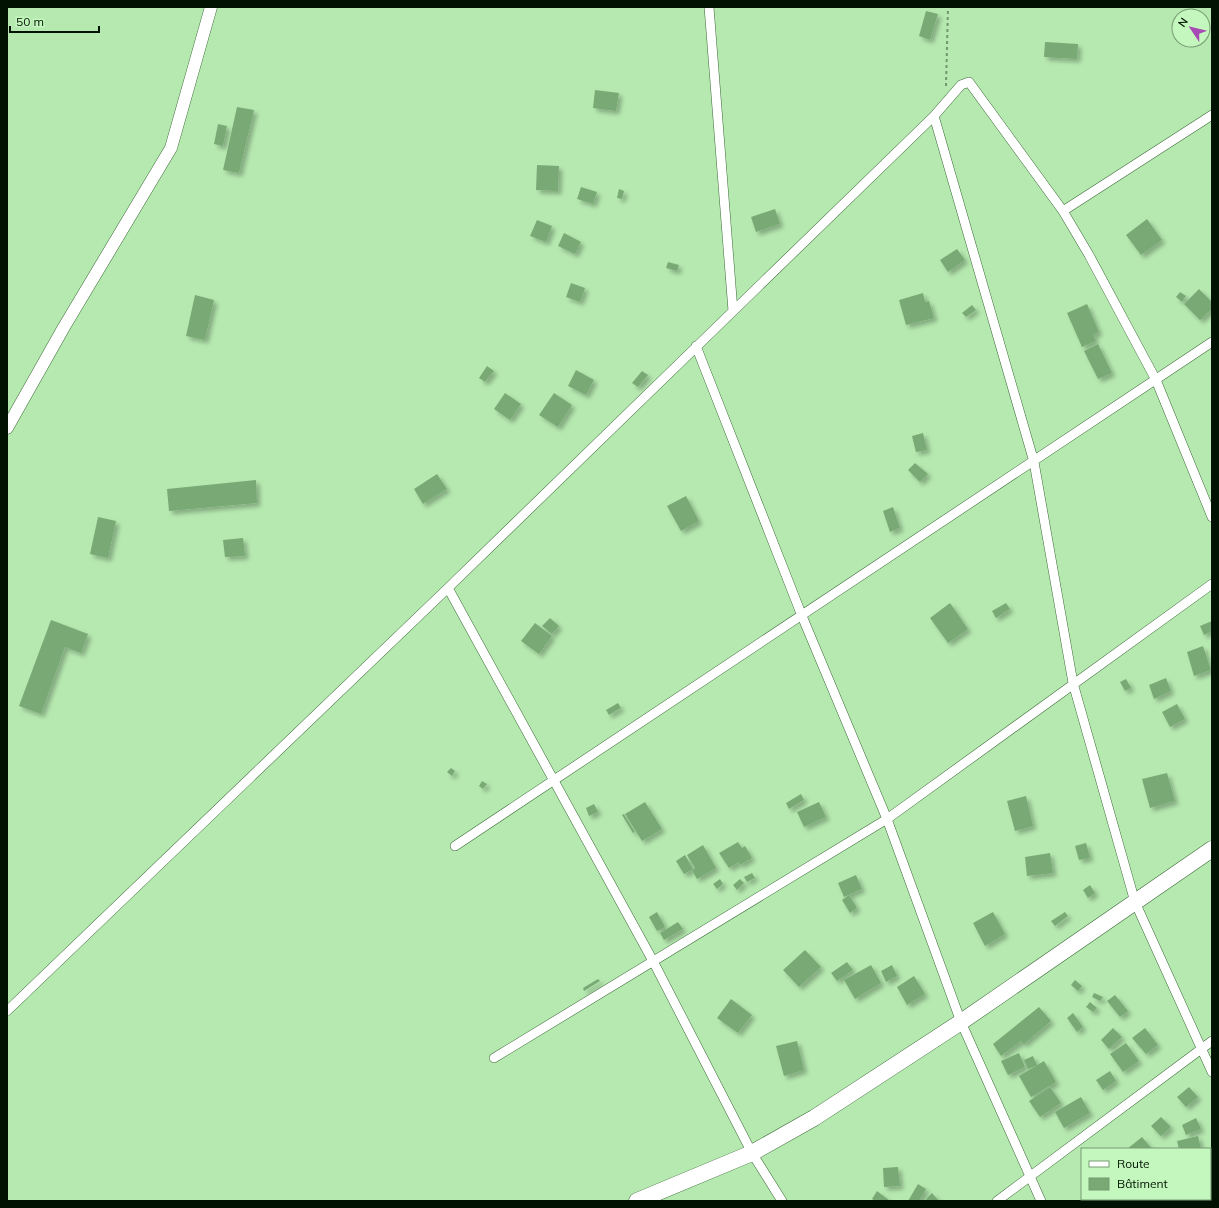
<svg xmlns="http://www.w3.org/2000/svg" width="1219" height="1208" font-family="Mulish,sans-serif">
<defs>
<filter id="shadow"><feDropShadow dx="3.5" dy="3.5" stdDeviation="2" flood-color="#0004"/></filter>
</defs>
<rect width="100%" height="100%" fill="#b6e9b0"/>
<!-- building -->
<path fill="#79aa74" filter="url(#shadow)" d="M926 11 938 14 930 40 919 36Z
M1045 42 1078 44 1077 59 1044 57Z
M595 90 619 93 616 111 593 108Z
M237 107 254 110 239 173 223 170Z
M218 124 227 126 223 146 214 144Z
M537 165 559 166 558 191 536 190Z
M581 187 597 192 593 204 577 199Z
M619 189 624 191 622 199 617 198Z
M775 209 780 224 756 232 751 217Z
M1147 219 1162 240 1141 255 1126 235Z
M537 220 552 226 546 242 530 236Z
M564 233 581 242 575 254 558 246Z
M957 249 965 260 948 272 940 260Z
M668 262 679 265 677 271 666 268Z
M571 283 585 288 580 302 566 297Z
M1199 289 1212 302V309L1200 320 1184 304Z
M1180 292 1186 296 1182 302 1176 297Z
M923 293 925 302 929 301 934 318 906 325 899 300Z
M195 295 214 300 205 340 186 336Z
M1087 304 1099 332 1093 335 1096 341 1082 347 1067 313Z
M972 305 976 310 966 317 962 313Z
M1098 344 1112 373 1098 379 1084 351Z
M487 366 494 371 485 382 479 378Z
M576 370 594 380 586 395 568 386Z
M642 371 648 375 638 387 632 383Z
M505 393 521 404 510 420 494 409Z
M554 393 572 405 558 427 539 415Z
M923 433 927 450 916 452 912 436Z
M915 463 928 474 920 482 908 470Z
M437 474 447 489 423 504 414 489Z
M256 480 257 503 169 511 167 489Z
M686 496 699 521 681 531 667 506Z
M893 507 900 528 890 532 883 511Z
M98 517 116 521 108 558 90 554Z
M243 538 245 556 225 557 223 540Z
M950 603 968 629 948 643 930 618Z
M1006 603 1010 609 996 618 992 611Z
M550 618 559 626 552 634 542 626Z
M51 620 88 634 81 653 65 647 41 714 19 706Z
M1212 621V631L1204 635 1200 626Z
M535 623 552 636 539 654 521 641Z
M1203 646 1211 670 1194 676 1187 652Z
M1166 678 1171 691 1154 699 1149 685Z
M1126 679 1131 688 1125 691 1120 682Z
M618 703 621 708 609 715 606 710Z
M1177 704 1185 719 1170 727 1162 712Z
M451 768 455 771 452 776 447 772Z
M1167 773 1175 801 1150 808 1142 779Z
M482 781 487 784 483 789 479 786Z
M801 794 804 800 789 809 786 803Z
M1026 796 1033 826 1015 831 1007 801Z
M645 802 662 829 642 841 625 814Z
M819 802 826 817 804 827 797 812Z
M594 804 598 812 589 816 586 808Z
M624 814 635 832 633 833 622 815Z
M738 842 742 848 745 846 752 858 740 865 739 862 729 868 719 853Z
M1086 843 1090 858 1079 860 1075 846Z
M703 845 716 868 697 879 692 870 695 868 687 855Z
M1050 853 1053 873 1027 876 1025 857Z
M685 855 693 869 684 874 676 861Z
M752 873 755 878 747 882 744 877Z
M856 875 862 889 844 897 838 883Z
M720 879 723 884 717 889 713 884Z
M740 879 744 883 737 890 733 885Z
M1090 885 1095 893 1088 898 1083 890Z
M849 895 857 908 850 913 842 900Z
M657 912 665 927 657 931 649 917Z
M993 912 1005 934 985 946 973 923Z
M1065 912 1068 916 1055 926 1051 921Z
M678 922 683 929 664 940 660 933Z
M805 950 821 967 799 987 783 970Z
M847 962 853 970 837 981 831 973Z
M871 965 881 983 855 999 844 980Z
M892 965 897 976 886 982 881 971Z
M914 976 925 994 907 1005 897 987Z
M598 979 600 981 584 991 583 988Z
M1075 980 1082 986 1078 991 1071 985Z
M1094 993 1103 997 1100 1001 1092 997Z
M1115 995 1128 1011 1120 1017 1107 1001Z
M731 999 752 1015 738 1033 717 1018Z
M1090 1002 1097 1008 1093 1012 1086 1007Z
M1039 1007 1051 1021 1024 1044 1021 1041 1001 1056 993 1044Z
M1073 1013 1083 1027 1077 1032 1067 1018Z
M1113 1028 1122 1037 1109 1049 1101 1040Z
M1145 1028 1158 1045 1146 1054 1132 1038Z
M797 1041 804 1070 784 1076 776 1046Z
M1126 1043 1139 1061 1123 1072 1110 1054Z
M1019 1053 1025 1067 1008 1075 1001 1061Z
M1033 1056 1037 1065 1028 1069 1024 1060Z
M1044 1061 1056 1082 1031 1097 1019 1076Z
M1110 1071 1116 1081 1103 1090 1096 1080Z
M1050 1087 1061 1103 1040 1117 1029 1101Z
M1189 1087 1198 1097 1186 1107 1177 1097Z
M1081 1097 1090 1113 1064 1128 1055 1112Z
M1161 1117 1171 1127 1161 1136 1151 1126Z
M1196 1118 1201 1129 1186 1135 1182 1125Z
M1198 1136 1201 1149H1179L1177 1141Z
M1142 1137 1152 1149H1127Z
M898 1167 900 1186 884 1187 883 1168Z
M918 1184 926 1189 919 1201H908Z
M877 1191 890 1201H875L872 1199Z
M932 1193 939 1201H928L926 1199Z"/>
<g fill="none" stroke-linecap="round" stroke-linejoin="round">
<!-- minor casing -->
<g stroke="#3c6a38" stroke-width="10">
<path id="minor" d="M709 7 733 311
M934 116 1034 462 1073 683 1135 902 1212 1072
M1063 211 1212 115
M696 346 802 616 887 819 961 1022 1041 1201
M455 846 1212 342
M7 1011 448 588
M494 1058 887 819 1212 584
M782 1201 752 1153 653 961 448 588 934 116 961 85 969 82 1063 211 1089 255 1156 380 1212 517
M997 1201 1212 1041"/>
</g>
<!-- tertiary casing -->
<g stroke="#3c6a38" stroke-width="13">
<path id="tertiary" d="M7 428 64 327 171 148 211 7"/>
</g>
<!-- trunk casing -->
<g stroke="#3c6a38" stroke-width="17">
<path id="trunk" d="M637 1201 752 1153 814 1118 961 1022 1212 849"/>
</g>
<!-- path -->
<path stroke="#71966d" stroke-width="2" stroke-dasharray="3 3" stroke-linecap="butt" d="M946 86 948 7"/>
<!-- minor -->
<use href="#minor" stroke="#fff" stroke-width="9"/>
<!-- tertiary -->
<use href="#tertiary" stroke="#fff" stroke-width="12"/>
<!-- trunk -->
<use href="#trunk" stroke="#fff" stroke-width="16"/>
</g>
<!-- border -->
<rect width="1219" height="1208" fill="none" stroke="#021202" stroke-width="16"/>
<!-- legend -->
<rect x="1081" y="1148" width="130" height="52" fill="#c3f7bd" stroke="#769b72"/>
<rect x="1089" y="1161" width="20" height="6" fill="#ffffff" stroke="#769b72"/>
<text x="1117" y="1168" font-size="12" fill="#021202">Route</text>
<rect x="1089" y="1178" width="20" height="12" fill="#79aa74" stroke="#769b72"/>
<text x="1117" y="1188" font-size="12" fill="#021202">Bâtiment</text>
<!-- north arrow -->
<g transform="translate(1191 28) rotate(305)"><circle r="19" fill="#c3f7bd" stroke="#769b72"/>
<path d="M0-3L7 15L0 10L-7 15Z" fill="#a74bb5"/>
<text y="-6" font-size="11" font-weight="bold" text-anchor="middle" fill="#021202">N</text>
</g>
<!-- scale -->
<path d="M10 26v6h89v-6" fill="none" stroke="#021202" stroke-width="2"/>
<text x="16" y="26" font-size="12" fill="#021202" stroke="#c3f7bd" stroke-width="3" paint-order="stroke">50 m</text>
</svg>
